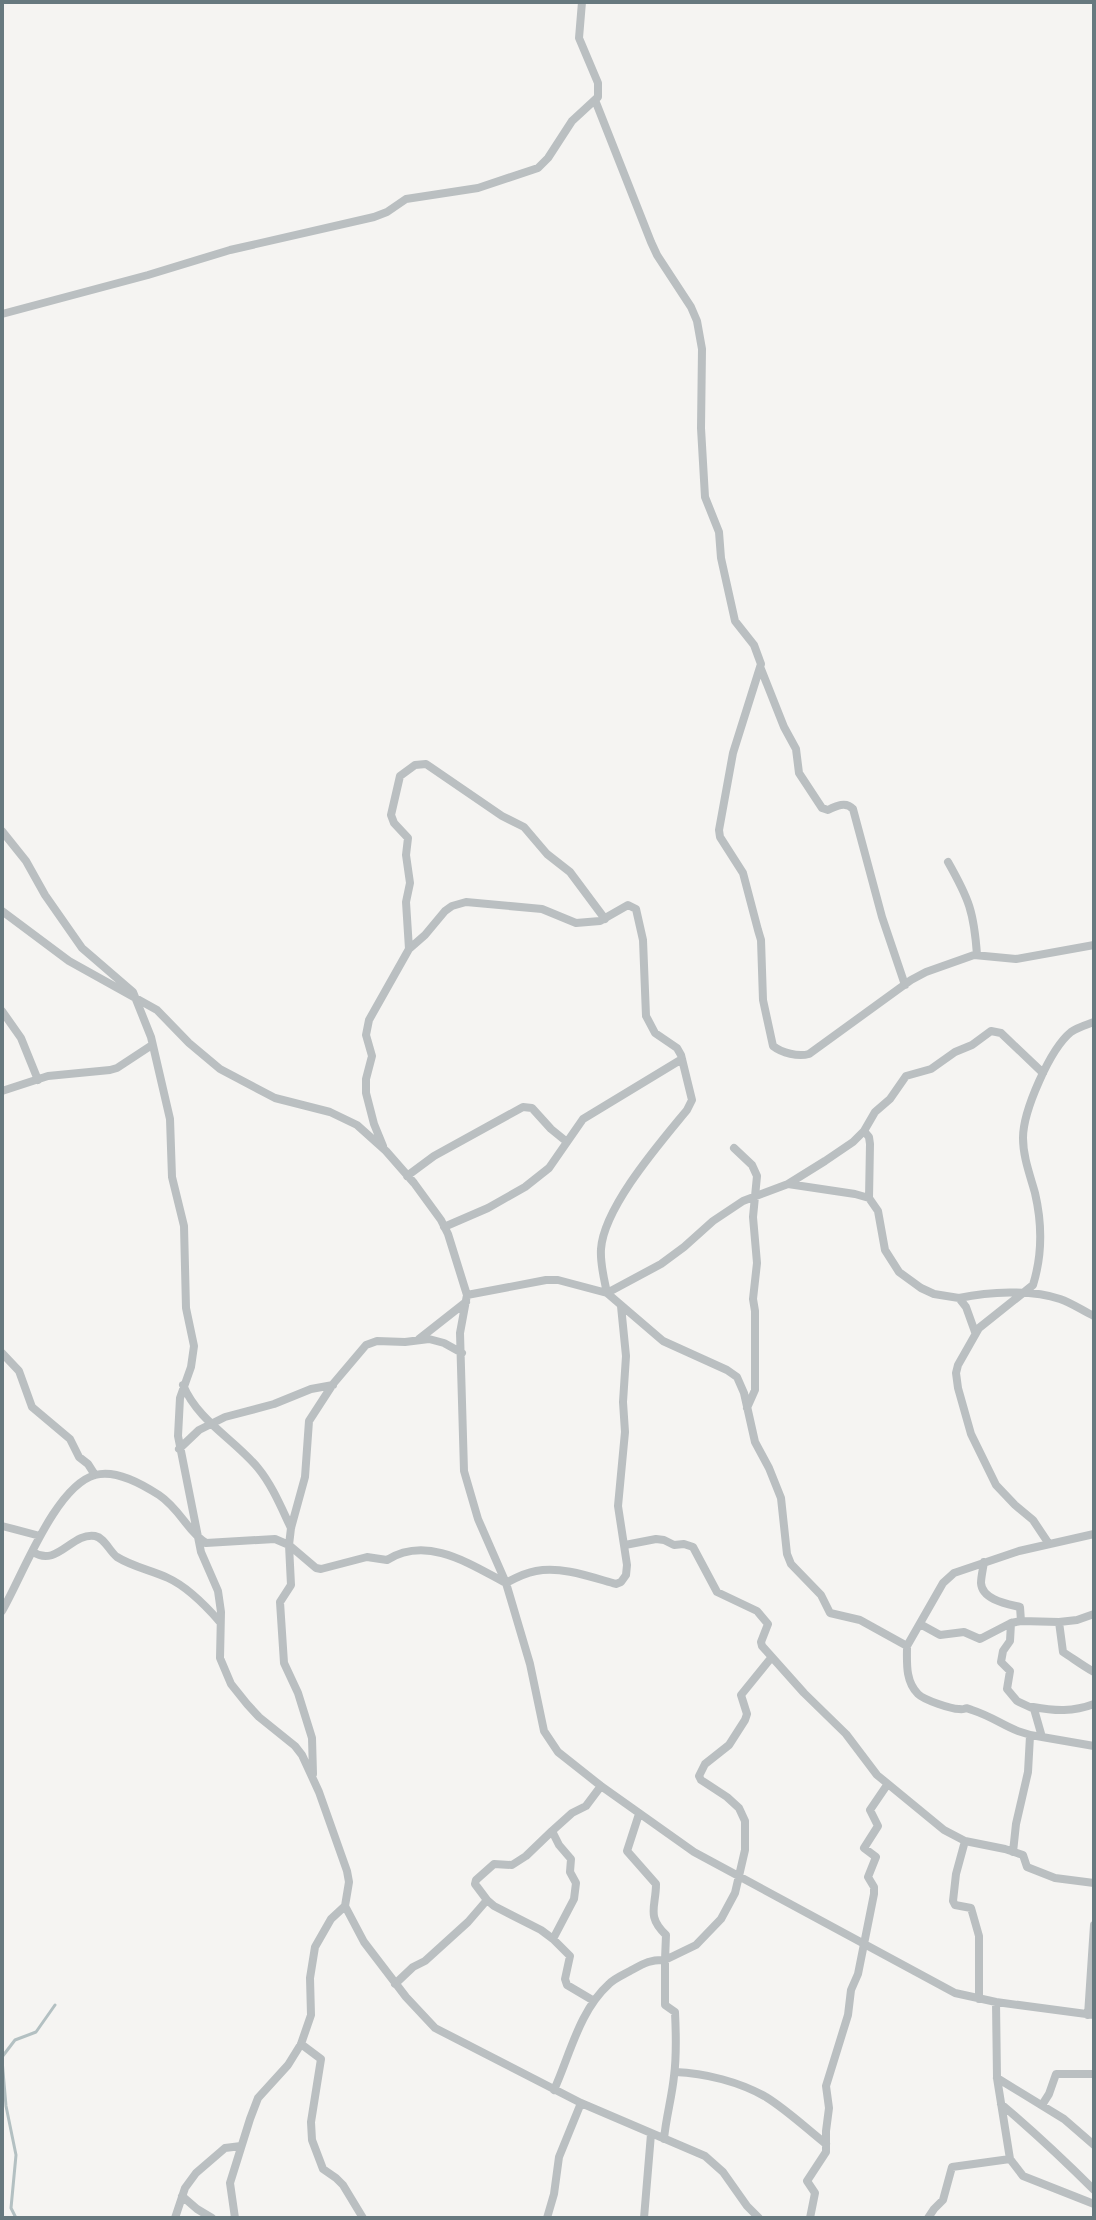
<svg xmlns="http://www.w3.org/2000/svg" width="1096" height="2220" font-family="'Fira Sans',sans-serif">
<rect width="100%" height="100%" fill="#f5f4f2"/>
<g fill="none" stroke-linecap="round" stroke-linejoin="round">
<!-- stream -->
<path stroke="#b3c0c2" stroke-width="3" d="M2 2057 15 2040 36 2032 55 2005
M2 2060 6 2106 16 2155 11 2208 16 2218"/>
<!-- minor -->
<path stroke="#babfc1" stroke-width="8" d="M595 100 651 242 657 255 691 307 697 321 702 349 701 428 705 497 719 532 721 558 735 621 754 645 761 664 733 753 719 830 720 837 743 873 758 930 761 940 763 1000 773 1046C782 1053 798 1057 809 1054L911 980 926 972 974 955 1016 959 1094 945
M2 314 148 275 230 250 374 217 387 212 406 199 478 188 538 168 548 158 572 121 598 97V83L579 38 582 2
M761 669 784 727 796 749 799 773 822 808 828 810C836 806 846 801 853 809L882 917 905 985
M2 831 26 861 45 895 82 948 133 992 151 1037 170 1119 172 1177 184 1226 186 1308 194 1346 191 1367 180 1398 178 1436 201 1552 218 1591 221 1612 220 1658 231 1684 247 1704 259 1717 295 1746 302 1755 319 1792 347 1871 349 1882 345 1906 364 1942 406 1997 435 2028 581 2103 705 2156 723 2172 747 2206 759 2218
M948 862C969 899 974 912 977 955
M2 911 69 961 157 1010 189 1043 220 1069 275 1098 330 1112 357 1125 386 1151 414 1183 441 1220 448 1234 467 1295 460 1333 464 1471 478 1519 506 1583 530 1664 544 1731 558 1752 601 1786 694 1852 955 1993 996 2002 1094 2015
M409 949 425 935 445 911 452 906 466 902 542 909 576 923 600 921 628 905 636 909 643 940 646 1016 655 1033 677 1048 681 1055 692 1100 687 1110C660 1143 604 1207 601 1249 600 1264 604 1278 607 1293L661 1264 684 1247 713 1221 743 1201 788 1184 855 1194 869 1198 878 1211 885 1250 899 1272 921 1288 934 1294 959 1298 966 1307 975 1332
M2 1011 21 1038 38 1080
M2 1091 48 1076 110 1070 117 1068 152 1045
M864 1131 869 1137 870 1144 869 1198
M383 1146 374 1124 366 1093V1079L372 1056 366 1035 369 1020 409 949 406 902 410 883 406 855 408 838 394 823 391 815 400 776 415 765 426 764 502 816 524 827 547 854 570 872 605 919
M734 1148 752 1165 757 1176 753 1217 757 1263 753 1299 755 1311V1390L747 1408
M407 1176 434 1156 523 1107 532 1108 551 1129 567 1142
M788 1184 825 1161 853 1142 864 1131 875 1112 890 1099 906 1076 931 1069 955 1052 972 1045 991 1031 1001 1033 1043 1073
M444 1227 488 1208 525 1187 549 1168 583 1119 682 1059
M467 1295 546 1280H558L607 1293 663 1341 727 1370 737 1377 744 1393 755 1442 769 1468 781 1498 787 1554 791 1564 821 1595 830 1613 860 1620 907 1646 943 1583 954 1573 1019 1551 1094 1534
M959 1298C988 1292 1032 1289 1060 1299 1072 1303 1083 1311 1094 1316
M419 1339 466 1302
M2 1353 19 1371 32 1407 70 1439 79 1457 88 1464 95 1475
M183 1385C198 1421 234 1439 258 1468 272 1485 281 1507 291 1528
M179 1449 199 1430 225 1417 274 1404 311 1389 333 1385
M2 1526 40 1536
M1049 1544 1033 1520 1015 1505 996 1485 971 1434 958 1388 956 1373 958 1365 979 1328 1033 1285C1042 1256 1042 1223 1035 1193 1030 1175 1023 1157 1023 1138 1023 1111 1050 1049 1071 1032 1078 1027 1086 1025 1094 1022
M625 1545 656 1539 664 1540 674 1545 684 1544 693 1547 717 1592 757 1611 768 1624 761 1642 762 1646 804 1693 846 1734 877 1775 944 1830 965 1841 956 1874 953 1901 955 1905 971 1908 979 1936V1999
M33 1552C57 1568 72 1532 95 1536 105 1538 109 1551 117 1557 133 1567 151 1570 168 1578 188 1587 206 1606 220 1622
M984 1562C983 1569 981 1577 981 1583 982 1600 1008 1604 1020 1607L1021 1621 1059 1622 1063 1652C1074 1659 1083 1666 1094 1672
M2 1611C22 1577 55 1486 95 1475 116 1469 142 1484 159 1495 180 1509 188 1532 206 1543L275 1539 289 1545 316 1568 321 1569 367 1557 387 1560C427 1535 470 1564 506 1583 515 1578 525 1573 536 1571 562 1566 591 1577 616 1584L621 1582 626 1575 627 1565 618 1506 625 1432 623 1402 626 1356 621 1306
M1021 1621 1011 1623 1010 1641 1003 1651 1001 1662 1010 1671 1007 1689 1017 1701 1034 1709 1042 1737 1094 1746
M1059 1622 1077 1620 1094 1614
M920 1624 940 1635 964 1632 980 1639 1011 1623
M907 1646C907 1662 905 1681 918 1694 924 1700 951 1709 959 1709 969 1710 962 1706 972 1710 1000 1719 1010 1733 1042 1737
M1033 1707C1055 1711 1073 1712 1094 1704
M313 1774 312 1738 298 1693 284 1663 280 1602 291 1585 289 1545 291 1528 305 1477 309 1421 333 1384 366 1345 377 1341 405 1342 429 1339 444 1343 462 1353
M965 1841 1005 1849 1023 1855 1027 1867 1055 1878 1094 1883
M1013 1852 1016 1824 1028 1772 1030 1736
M487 1900 475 1884 476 1880 494 1864 512 1865 526 1856 552 1831
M553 1939 570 1956 565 1979 567 1985 594 2001
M395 1984 413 1967 425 1961 468 1922 487 1900 494 1906 541 1930 553 1939 574 1899 576 1883 570 1872 571 1859 559 1845 552 1831 572 1813 586 1806 601 1786
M996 2002 997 2078 1010 2159 1023 2176 1094 2204
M1088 2015 1094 1925
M301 2044 321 2059 311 2122 312 2140 323 2169 336 2178 343 2185 363 2218
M675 2072C705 2073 740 2082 766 2097 787 2110 807 2129 826 2144
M997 2078 1064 2119 1094 2145
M554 2090C570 2055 579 2011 609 1984 615 1978 623 1975 630 1971 643 1964 651 1959 665 1960L666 1935C646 1916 656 1907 656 1884L627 1851 639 1814
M1001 2104C1034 2132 1064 2160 1094 2190
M1042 2105 1049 2094 1056 2074H1094
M664 2139C666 2117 672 2097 674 2076 677 2054 676 2033 675 2012L665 2005V1960L696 1945 721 1919 735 1893 745 1850V1821L739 1808 727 1797 701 1780 699 1776 705 1764 729 1745 745 1720 747 1714 741 1695 771 1658
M182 2196 197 2209 212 2218
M175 2218 185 2188 196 2173 225 2148 241 2146
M235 2218 230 2183 250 2119 258 2098 288 2065 301 2044 311 2015 310 1978 315 1947 331 1919 345 1906
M547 2218 554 2194 559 2157 581 2103
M644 2218 651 2134
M810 2218 815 2193 807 2181 826 2152V2131L829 2108 826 2086 848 2015 851 1990 858 1974 874 1894V1887L868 1877 876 1857 864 1848 878 1826 870 1810 887 1785
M928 2218 934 2209 943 2200 952 2167 1010 2159"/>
</g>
<!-- border -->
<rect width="1096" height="2220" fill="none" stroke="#67797f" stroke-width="8"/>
</svg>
